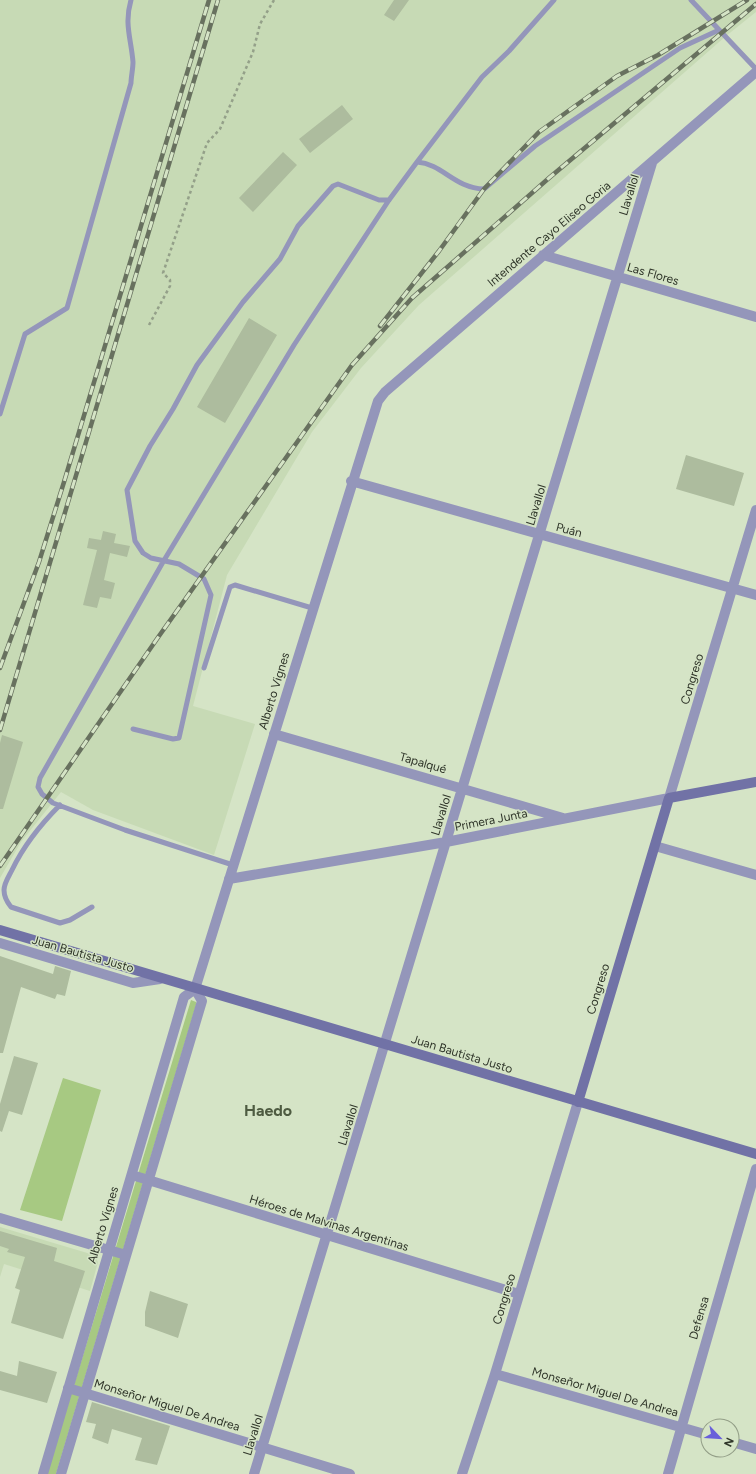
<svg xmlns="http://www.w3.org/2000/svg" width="756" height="1474" font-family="Figtree,sans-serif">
<rect width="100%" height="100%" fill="#d5e4c6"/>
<!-- built -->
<path fill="#c7dab5" d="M0 0H756V12L726 36 419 305 361 368 312 432 227 575 193 706 255 724 214 855 93 810 61 792 21 842 0 878Z
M0 1227 94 1255 98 1262 90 1291 4 1264 0 1277Z"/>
<!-- green -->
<path fill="#a7c982" d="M191 1000 196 1002V1005L56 1474H47Z
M63 1078 101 1090 62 1221 20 1210Z"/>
<!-- building -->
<path fill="#adbc9e" d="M394 0H409L394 21 384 15Z
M342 105 353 119 310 153 299 139Z
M283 152 297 165 253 212 239 198Z
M249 318 277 335 225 423 197 407Z
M686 455 744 473 734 506 676 489Z
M103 531 116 534 114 543 130 546 127 557 110 553 104 580 115 583 111 599 100 597 97 608 83 605 97 550 87 548 89 538 101 540Z
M2 735 23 742 3 809H0V743Z
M0 956 53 974 55 966 71 971 65 996 57 994 55 999 21 987 3 1053H0Z
M14 1056 38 1063 22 1115 9 1111 2 1132 0 1131V1104Z
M0 1231 57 1248 54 1261 85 1271 63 1339 11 1323 20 1290 15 1288 25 1257 7 1252 9 1249 0 1246Z
M150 1291 188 1304 178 1338 145 1326V1312Z
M19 1361 57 1372 47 1403 0 1390V1371L17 1376Z
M92 1402 170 1426 157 1465 135 1460 142 1438 112 1429 108 1444 92 1438 96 1424 86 1422Z"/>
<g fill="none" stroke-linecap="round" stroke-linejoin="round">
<!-- path -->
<path stroke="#94a089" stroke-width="2.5" stroke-dasharray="3 3" stroke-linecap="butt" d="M149 325 170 286V280L163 273 207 143 220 129 253 52 260 24 274 0"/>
<!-- lane -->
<path stroke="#9496ba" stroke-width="5" d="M691 0 756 69
M417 162 482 77 509 51 554 0
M0 414 25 334 67 308 131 83C131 77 133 69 133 62 131 38 124 24 131 0
M204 668 230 587 235 585 312 608
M133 729 173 739 179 738 211 595 204 579 179 564 151 558 143 553 135 541 127 490 150 446 173 409 197 365 243 302 280 259 298 226 333 186 338 184 379 200H389
M60 805C40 825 24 845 12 870 9 876 4 883 4 890 4 897 7 902 11 907L60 923 70 920 92 907
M233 865 125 830 53 803 42 794 38 787 40 778 163 562 294 345 389 200 417 162C443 164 454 188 484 189L535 146 680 48 719 30"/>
<!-- street -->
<path stroke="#9496ba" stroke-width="10" d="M543 255 756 317
M351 481 756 595
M274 734 563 818
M655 846 756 875
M229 879 446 842 669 798 756 510
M0 943 133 983 160 979
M132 1175 519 1294
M0 1218 126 1255
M495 1374 708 1435
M68 1388 350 1474
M732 1442 756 1449
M43 1474 184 997 195 989 378 401 385 392 756 72
M61 1474 202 1001 195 989
M254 1474 652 163
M462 1474 495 1374 578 1102
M668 1474 756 1169"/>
<!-- secondary -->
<path stroke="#7172a6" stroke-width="10" d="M0 930 756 1154
M578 1102 669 798 756 782"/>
<!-- rail casing -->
<g stroke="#68715f" stroke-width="4.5">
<path id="rail" d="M380 326 439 251 484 189 539 132 617 76 658 55 747 0
M0 668 39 562 64 482 209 0
M0 730 218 0
M0 866 159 636 352 365 412 298 549 178 756 4"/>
</g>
<!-- rail -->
<use href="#rail" stroke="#d5e4c6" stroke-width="3" stroke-dasharray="9" stroke-linecap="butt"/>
</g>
<g text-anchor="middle" stroke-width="3" stroke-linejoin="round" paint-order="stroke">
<!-- street labels -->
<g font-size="12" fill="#2f3529" stroke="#d5e4c6">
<text transform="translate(629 195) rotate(-73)" y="4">Llavallol</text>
<text transform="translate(549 234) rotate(-40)" y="4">Intendente Cayo Eliseo Goria</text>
<text transform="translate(653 274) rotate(16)" y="4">Las Flores</text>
<text transform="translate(536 505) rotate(-73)" y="4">Llavallol</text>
<text transform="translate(569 530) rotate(15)" y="4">Puán</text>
<text transform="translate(692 679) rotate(-73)" y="4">Congreso</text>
<text transform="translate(274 691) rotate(-73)" y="4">Alberto Vignes</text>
<text transform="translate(423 763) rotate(16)" y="4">Tapalqué</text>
<text transform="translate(441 815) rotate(-73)" y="4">Llavallol</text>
<text transform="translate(491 820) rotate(-11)" y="4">Primera Junta</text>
<text transform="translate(83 954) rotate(16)" y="4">Juan Bautista Justo</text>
<text transform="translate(598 989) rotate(-73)" y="4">Congreso</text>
<text transform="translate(462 1054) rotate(17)" y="4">Juan Bautista Justo</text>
<text transform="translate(348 1125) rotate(-73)" y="4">Llavallol</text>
<text transform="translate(329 1223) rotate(17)" y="4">Héroes de Malvinas Argentinas</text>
<text transform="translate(103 1225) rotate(-73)" y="4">Alberto Vignes</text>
<text transform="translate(504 1299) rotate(-73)" y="4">Congreso</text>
<text transform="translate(699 1318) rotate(-74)" y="4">Defensa</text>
<text transform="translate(605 1392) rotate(16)" y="4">Monseñor Miguel De Andrea</text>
<text transform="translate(167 1405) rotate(17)" y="4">Monseñor Miguel De Andrea</text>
<text transform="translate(253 1435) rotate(-73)" y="4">Llavallol</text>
</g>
<!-- district labels -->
<g font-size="16" font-weight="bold" fill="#4e5b41" stroke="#d5e4c6">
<text x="268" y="1116">Haedo</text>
</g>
</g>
<!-- north arrow -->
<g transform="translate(720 1438) rotate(115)"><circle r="19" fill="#d5e4c6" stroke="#939e87"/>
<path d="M0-3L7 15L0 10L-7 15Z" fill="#6960da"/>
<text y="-6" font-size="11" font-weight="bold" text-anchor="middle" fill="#2f3529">N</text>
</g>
</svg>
